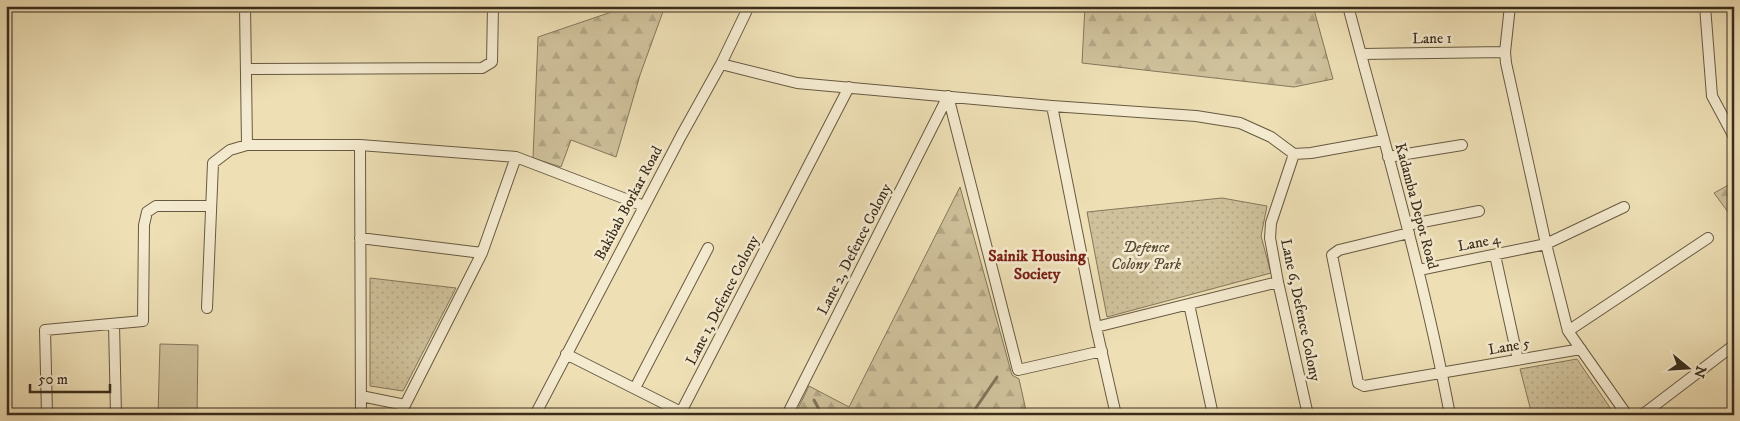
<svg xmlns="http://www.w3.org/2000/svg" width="1740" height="421" font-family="'IM FELL DW Pica',serif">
<defs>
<pattern id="forest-firs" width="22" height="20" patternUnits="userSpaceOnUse" patternTransform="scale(1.25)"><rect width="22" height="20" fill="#cfc19b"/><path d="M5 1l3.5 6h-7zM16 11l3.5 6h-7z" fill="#b2a685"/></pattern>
<pattern id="park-dots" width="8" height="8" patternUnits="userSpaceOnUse" patternTransform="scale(1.25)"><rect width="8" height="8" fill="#cfc19b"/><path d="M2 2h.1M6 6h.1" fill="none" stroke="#b2a685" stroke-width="1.8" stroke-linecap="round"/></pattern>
</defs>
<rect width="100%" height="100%" fill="#eedfb5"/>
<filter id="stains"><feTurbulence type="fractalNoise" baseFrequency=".004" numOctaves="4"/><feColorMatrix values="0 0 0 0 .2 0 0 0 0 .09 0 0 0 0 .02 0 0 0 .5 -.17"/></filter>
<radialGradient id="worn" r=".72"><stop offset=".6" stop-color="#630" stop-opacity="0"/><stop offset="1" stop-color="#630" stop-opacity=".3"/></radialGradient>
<!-- forest -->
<path fill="url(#forest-firs)" stroke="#84775c" d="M629 6H665L640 75 616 157 571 140 561 167 533 158 538 37Z
M1085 6H1313L1333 79 1294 87 1082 63Z
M1734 182V220L1714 193Z
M960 187 1012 375 1019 379 1027 415H795L809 386 849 407Z"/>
<!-- park -->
<path fill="url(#park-dots)" stroke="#84775c" d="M1222 198 1267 206 1261 236 1271 273 1107 317 1087 212Z
M370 278 456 288 403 391 370 386Z
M1577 359 1615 415H1532L1520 369Z"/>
<!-- pitch -->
<path fill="#cfc19b" stroke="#84775c" d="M160 344 198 345 197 415H158Z"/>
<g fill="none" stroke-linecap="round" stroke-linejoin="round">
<!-- stream -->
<path stroke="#817359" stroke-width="3" d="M814 400 822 415
M971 415 997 377"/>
<!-- minor casing -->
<g stroke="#675a42" stroke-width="12">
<path id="minor" d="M245 6 247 145
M1348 6C1384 142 1424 277 1450 415
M1510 6 1505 52 1506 63 1546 244 1568 331 1627 415
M1705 6 1712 96 1734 137
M1361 54 1505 52
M721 64 797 83 1052 106 1196 116 1240 123 1271 137 1294 154 1311 153 1383 140
M246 69 482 68 492 62 493 6
M948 96 1018 370 1102 351
M1052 106 1096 327 1116 415
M360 145 361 415
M1294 154 1271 223 1270 238 1278 282 1308 415
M1388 157 1462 145
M1407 225 1479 211
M1409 233 1339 250 1332 255 1358 383 1364 386 1581 349
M360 238 482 253
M1495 255 1518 360
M1419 270 1546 244 1624 207
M1189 304 1213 415
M207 308 213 163 230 150 247 145H360L516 157 644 206
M114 324 116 415
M1096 327 1278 282
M1568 331 1708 238
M566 354 681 412 849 87
M635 388 708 248
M361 396 405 405 482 253 516 157
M47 415 45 330 143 321 144 225 147 212 156 206H210
M535 415 681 136 721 64 749 6
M787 415 948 96
M1642 415 1734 345"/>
</g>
<!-- minor -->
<use href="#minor" stroke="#f4eacf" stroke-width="10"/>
</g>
<g text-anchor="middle" stroke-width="5" stroke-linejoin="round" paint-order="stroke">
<!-- street labels -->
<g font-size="15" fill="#3a2d1c" stroke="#f4eacf">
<text transform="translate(1432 38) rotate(-1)" y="5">Lane 1</text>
<text transform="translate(628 203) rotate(-62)" y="5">Bakibab Borkar Road</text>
<text transform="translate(1417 206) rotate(75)" y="5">Kadamba Depot Road</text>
<text transform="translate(1479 242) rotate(-11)" y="5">Lane 4</text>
<text transform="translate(854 249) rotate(-63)" y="5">Lane 2, Defence Colony</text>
<text transform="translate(722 300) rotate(-63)" y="5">Lane 1, Defence Colony</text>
<text transform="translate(1301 310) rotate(78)" y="5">Lane 6, Defence Colony</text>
<text transform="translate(1509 346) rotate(-10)" y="5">Lane 5</text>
</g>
<!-- park labels -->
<g font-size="15" font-style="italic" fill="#584b35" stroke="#f4eacf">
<text x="1146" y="252">Defence<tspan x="1146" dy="17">Colony Park</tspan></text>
</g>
<!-- neighbourhood labels -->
<g font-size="16" font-weight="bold" fill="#7a1f14" stroke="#f4eacf">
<text x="1037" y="261">Sainik Housing<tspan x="1037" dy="18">Society</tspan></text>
</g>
</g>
<!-- margin -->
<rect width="1740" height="421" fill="none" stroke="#eedfb5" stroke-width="25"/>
<rect x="8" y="8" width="1725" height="406" fill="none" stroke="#3a2d1c" stroke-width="2.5"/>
<rect x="12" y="12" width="1715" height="396" fill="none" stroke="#3a2d1c"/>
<!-- north arrow -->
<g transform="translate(1688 368) rotate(108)" stroke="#f4eacf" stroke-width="4" paint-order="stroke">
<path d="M0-4L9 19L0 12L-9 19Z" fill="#3a2d1c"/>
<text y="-8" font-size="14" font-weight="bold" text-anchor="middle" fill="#3a2d1c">N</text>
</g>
<!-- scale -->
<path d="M30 384v8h80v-8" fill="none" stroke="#3a2d1c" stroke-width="2.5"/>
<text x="38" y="384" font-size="15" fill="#3a2d1c" stroke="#f4eacf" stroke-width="4" paint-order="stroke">50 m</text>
<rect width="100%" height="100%" filter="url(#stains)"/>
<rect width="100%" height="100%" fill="url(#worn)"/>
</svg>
